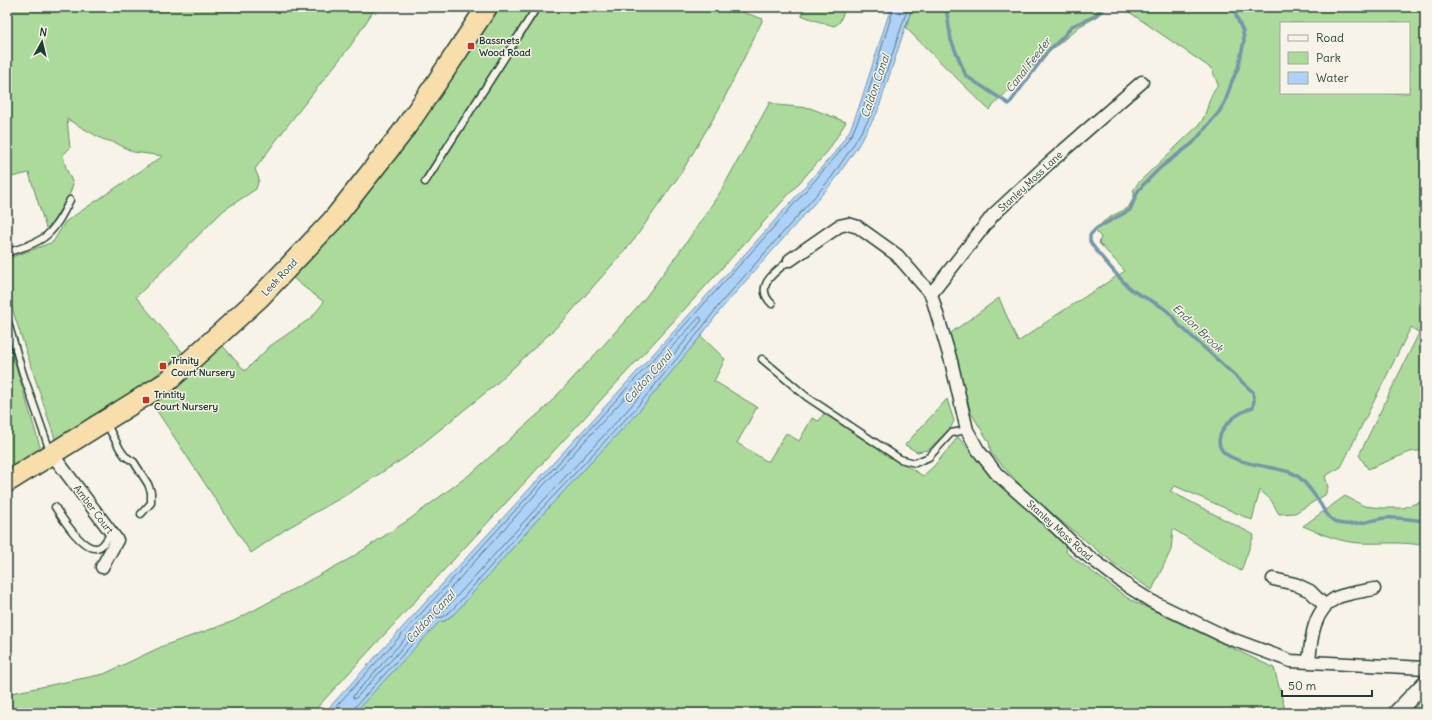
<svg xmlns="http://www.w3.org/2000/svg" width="1432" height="720" font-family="Delius,sans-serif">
<rect width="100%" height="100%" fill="#f7f3e8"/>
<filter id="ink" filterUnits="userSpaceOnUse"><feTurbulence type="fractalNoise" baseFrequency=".025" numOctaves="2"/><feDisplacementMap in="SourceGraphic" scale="8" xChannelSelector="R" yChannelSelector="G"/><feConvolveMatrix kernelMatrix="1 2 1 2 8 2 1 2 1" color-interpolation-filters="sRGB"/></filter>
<g filter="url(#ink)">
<!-- green -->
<path fill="#acda9a" stroke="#668c67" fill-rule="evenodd" d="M7 7H376L351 45 287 126 255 169 259 179 256 189 224 210 136 297 184 354 113 408 56 442 7 293V259L53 242 65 222 163 156 133 152 116 143 102 139 67 119 70 148 63 155 66 168 73 184 69 196 51 226 46 228 29 173 7 178Z
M494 7H728L763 19 720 107 681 173 633 241 564 320 495 385 406 457 346 495 286 529 251 553 151 402 221 344 245 371 270 346 311 318 324 302 300 284 291 276Z
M806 7H846L839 23 834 26 814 20 801 15Z
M912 7H1108L1095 18 1080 26 1026 72 989 110 906 28Z
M1122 7H1425V450L1410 452 1368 469 1359 455 1419 333 1411 327 1341 467 1325 476 1328 487 1325 495 1295 513 1279 514 1271 500 1260 490 1252 520 1175 486 1170 491 1254 535 1241 571 1173 529 1171 550 1152 590 1122 570 1030 496 991 453 989 442 971 413 948 335 999 298 1018 342 1055 316 1125 271 1099 243 1101 237 1095 231 1103 222 1112 216 1128 208 1132 201 1135 192 1133 191 1138 183 1199 125C1209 113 1207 96 1218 85L1212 69ZM1281 23H1409V93H1281Z
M770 102 777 105 810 108 846 122 828 151 694 299 312 713H7V694L104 674 163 646 234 621 351 558 410 519 473 472 545 408 602 347 645 298 688 240 721 191Z
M7 336 41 450 7 469Z
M701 336 725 359 714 381 757 407 737 443 768 462 786 433 799 441 812 418 819 421 824 413 923 476 934 466 958 437 1005 490 1064 542 1067 553 1129 599 1274 668 1286 713H354L440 621H445L456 612 536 521 639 411Z
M947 399 954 421 950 429 928 450 917 452 905 445Z
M1345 496 1364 506 1381 508H1403L1425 500V546C1404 541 1381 544 1360 543 1339 542 1322 534 1303 526Z
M1425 693V713H1406Z"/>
<!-- water -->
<path fill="#aed2f7" stroke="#7596a9" d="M891 7H912L877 113 856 149 834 181 722 308 701 336 639 411 536 521 456 612 444 621H440L354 713H324L754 244 835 152 850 130 859 107Z"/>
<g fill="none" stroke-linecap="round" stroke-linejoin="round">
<!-- shore -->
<path stroke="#587982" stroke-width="1" d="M700 317 702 320 694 330 632 405 530 515 449 605 442 612 433 615 356 698H353V696L543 486Z
M330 713 757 246 838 154 853 132 863 109 894 7
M352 713 353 709 436 618 443 617 453 609 533 518 636 408 698 333 719 305 831 178 852 147 873 112 908 7"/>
<!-- stream -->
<path stroke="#7596a9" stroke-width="3.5" d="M946 7 951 40 966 76 1009 104 1049 50 1063 37 1072 26 1095 16 1102 7
M1238 7 1236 12V16L1243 32 1244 41 1238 68 1232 81 1225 102 1219 112 1193 143 1161 167 1143 185 1138 191 1130 210 1097 228 1090 235C1090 236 1090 239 1090 241 1092 247 1126 286 1132 290 1150 302 1166 304 1178 324L1253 392 1254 400 1253 407C1239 413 1225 421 1220 436 1210 467 1280 464 1296 475 1305 481 1311 490 1318 500 1322 507 1327 517 1334 521 1347 529 1371 520 1385 518 1399 517 1412 520 1425 521"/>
<!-- service casing -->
<g stroke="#1f3d34" stroke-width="9">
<path id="service" d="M425 182 537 7
M7 253C20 248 37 244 47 235 57 226 64 212 70 200
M772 304C753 286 775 272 790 260
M7 319 23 374 50 451
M762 359 807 397 900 459 915 463 929 457 951 433 967 430
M106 423 120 449 125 456 134 462 148 484 151 492V503L141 514
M55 507C62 518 82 550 97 548 104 547 108 537 111 532"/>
</g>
<!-- minor casing -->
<g stroke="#1f3d34" stroke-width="15">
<path id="minor" d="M790 260 839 226 848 224 858 227 897 255 931 294 951 361 967 430 978 450 997 474 1040 512 1080 550 1129 587 1151 601 1226 637 1291 661 1425 668
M931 294 993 215 1048 164 1142 82
M52 454 117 540 102 567
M1273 579 1295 584 1310 591 1325 606
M1309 662C1311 638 1313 609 1338 597 1348 593 1364 591 1374 589"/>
</g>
<!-- tertiary casing -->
<g stroke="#1f3d34" stroke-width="18">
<path id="tertiary" d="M1396 713 1425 683"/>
</g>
<!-- trunk casing -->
<g stroke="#1f3d34" stroke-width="23">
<path id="trunk" d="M7 482 167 382 259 298 333 220 401 134 437 82 487 7"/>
</g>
<!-- service -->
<use href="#service" stroke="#f7f3e8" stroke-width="6"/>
<!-- minor -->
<use href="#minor" stroke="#f7f3e8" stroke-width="12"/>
<!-- tertiary -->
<use href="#tertiary" stroke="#f7f3e8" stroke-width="15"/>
<!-- trunk -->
<use href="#trunk" stroke="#f8deab" stroke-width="20"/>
</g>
</g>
<!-- markers -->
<g fill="#c8321e" stroke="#f7f3e8" stroke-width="1.5">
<rect x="467" y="42" width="8" height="8" rx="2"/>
<rect x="159" y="362" width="8" height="8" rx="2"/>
<rect x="142" y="396" width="8" height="8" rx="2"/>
</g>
<g text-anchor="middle" stroke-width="3" stroke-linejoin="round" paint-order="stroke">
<!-- poi labels -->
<g font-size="10" font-weight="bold" fill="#1f3d34" stroke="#f7f3e8" text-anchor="start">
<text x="479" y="44">Bassnets<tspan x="479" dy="12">Wood Road</tspan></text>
<text x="171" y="364">Trinity<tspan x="171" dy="12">Court Nursery</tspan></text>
<text x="154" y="398">Trintity<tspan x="154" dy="12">Court Nursery</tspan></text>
</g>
<!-- street labels -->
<g font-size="10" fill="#1f3d34" stroke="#f7f3e8">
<text transform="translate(1030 181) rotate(-43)" y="4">Stanley Moss Lane</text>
<text transform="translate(279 277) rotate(-47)" y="4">Leek Road</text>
<text transform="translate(94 509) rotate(53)" y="4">Amber Court</text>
<text transform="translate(1060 530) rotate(42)" y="4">Stanley Moss Road</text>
</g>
<!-- water labels -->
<g font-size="11" font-style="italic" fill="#3c5b5b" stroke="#f7f3e8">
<text transform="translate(1028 65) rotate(-52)" y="4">Canal Feeder</text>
<text transform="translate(875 86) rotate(-71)" y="4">Caldon Canal</text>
<text transform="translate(1198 328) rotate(43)" y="4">Endon Brook</text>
<text transform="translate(648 377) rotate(-48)" y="4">Caldon Canal</text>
<text transform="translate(430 617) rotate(-47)" y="4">Caldon Canal</text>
</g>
</g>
<!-- margin -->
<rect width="1432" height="720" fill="none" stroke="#f7f3e8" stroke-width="24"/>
<rect x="12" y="12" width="1408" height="696" fill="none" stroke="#1f3d34" stroke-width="1.5" filter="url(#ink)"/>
<!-- legend -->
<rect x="1280" y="22" width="130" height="72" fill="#f7f3e8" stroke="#a1aaa0"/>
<rect x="1288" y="35" width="20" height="6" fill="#f7f3e8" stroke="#a1aaa0"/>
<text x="1316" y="42" font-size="12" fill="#1f3d34">Road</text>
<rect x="1288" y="52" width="20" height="12" fill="#acda9a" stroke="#a1aaa0"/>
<text x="1316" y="62" font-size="12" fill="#1f3d34">Park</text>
<rect x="1288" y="72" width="20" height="12" fill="#aed2f7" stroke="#a1aaa0"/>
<text x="1316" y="82" font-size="12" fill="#1f3d34">Water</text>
<!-- north arrow -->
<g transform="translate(42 42) rotate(8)" stroke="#f7f3e8" stroke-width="3" paint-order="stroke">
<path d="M0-3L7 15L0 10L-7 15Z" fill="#1f3d34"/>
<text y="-6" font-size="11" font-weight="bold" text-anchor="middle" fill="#1f3d34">N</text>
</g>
<!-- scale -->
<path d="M1282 690v6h90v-6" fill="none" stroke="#1f3d34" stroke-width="2"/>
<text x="1288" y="690" font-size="12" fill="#1f3d34" stroke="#f7f3e8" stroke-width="3" paint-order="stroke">50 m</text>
</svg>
